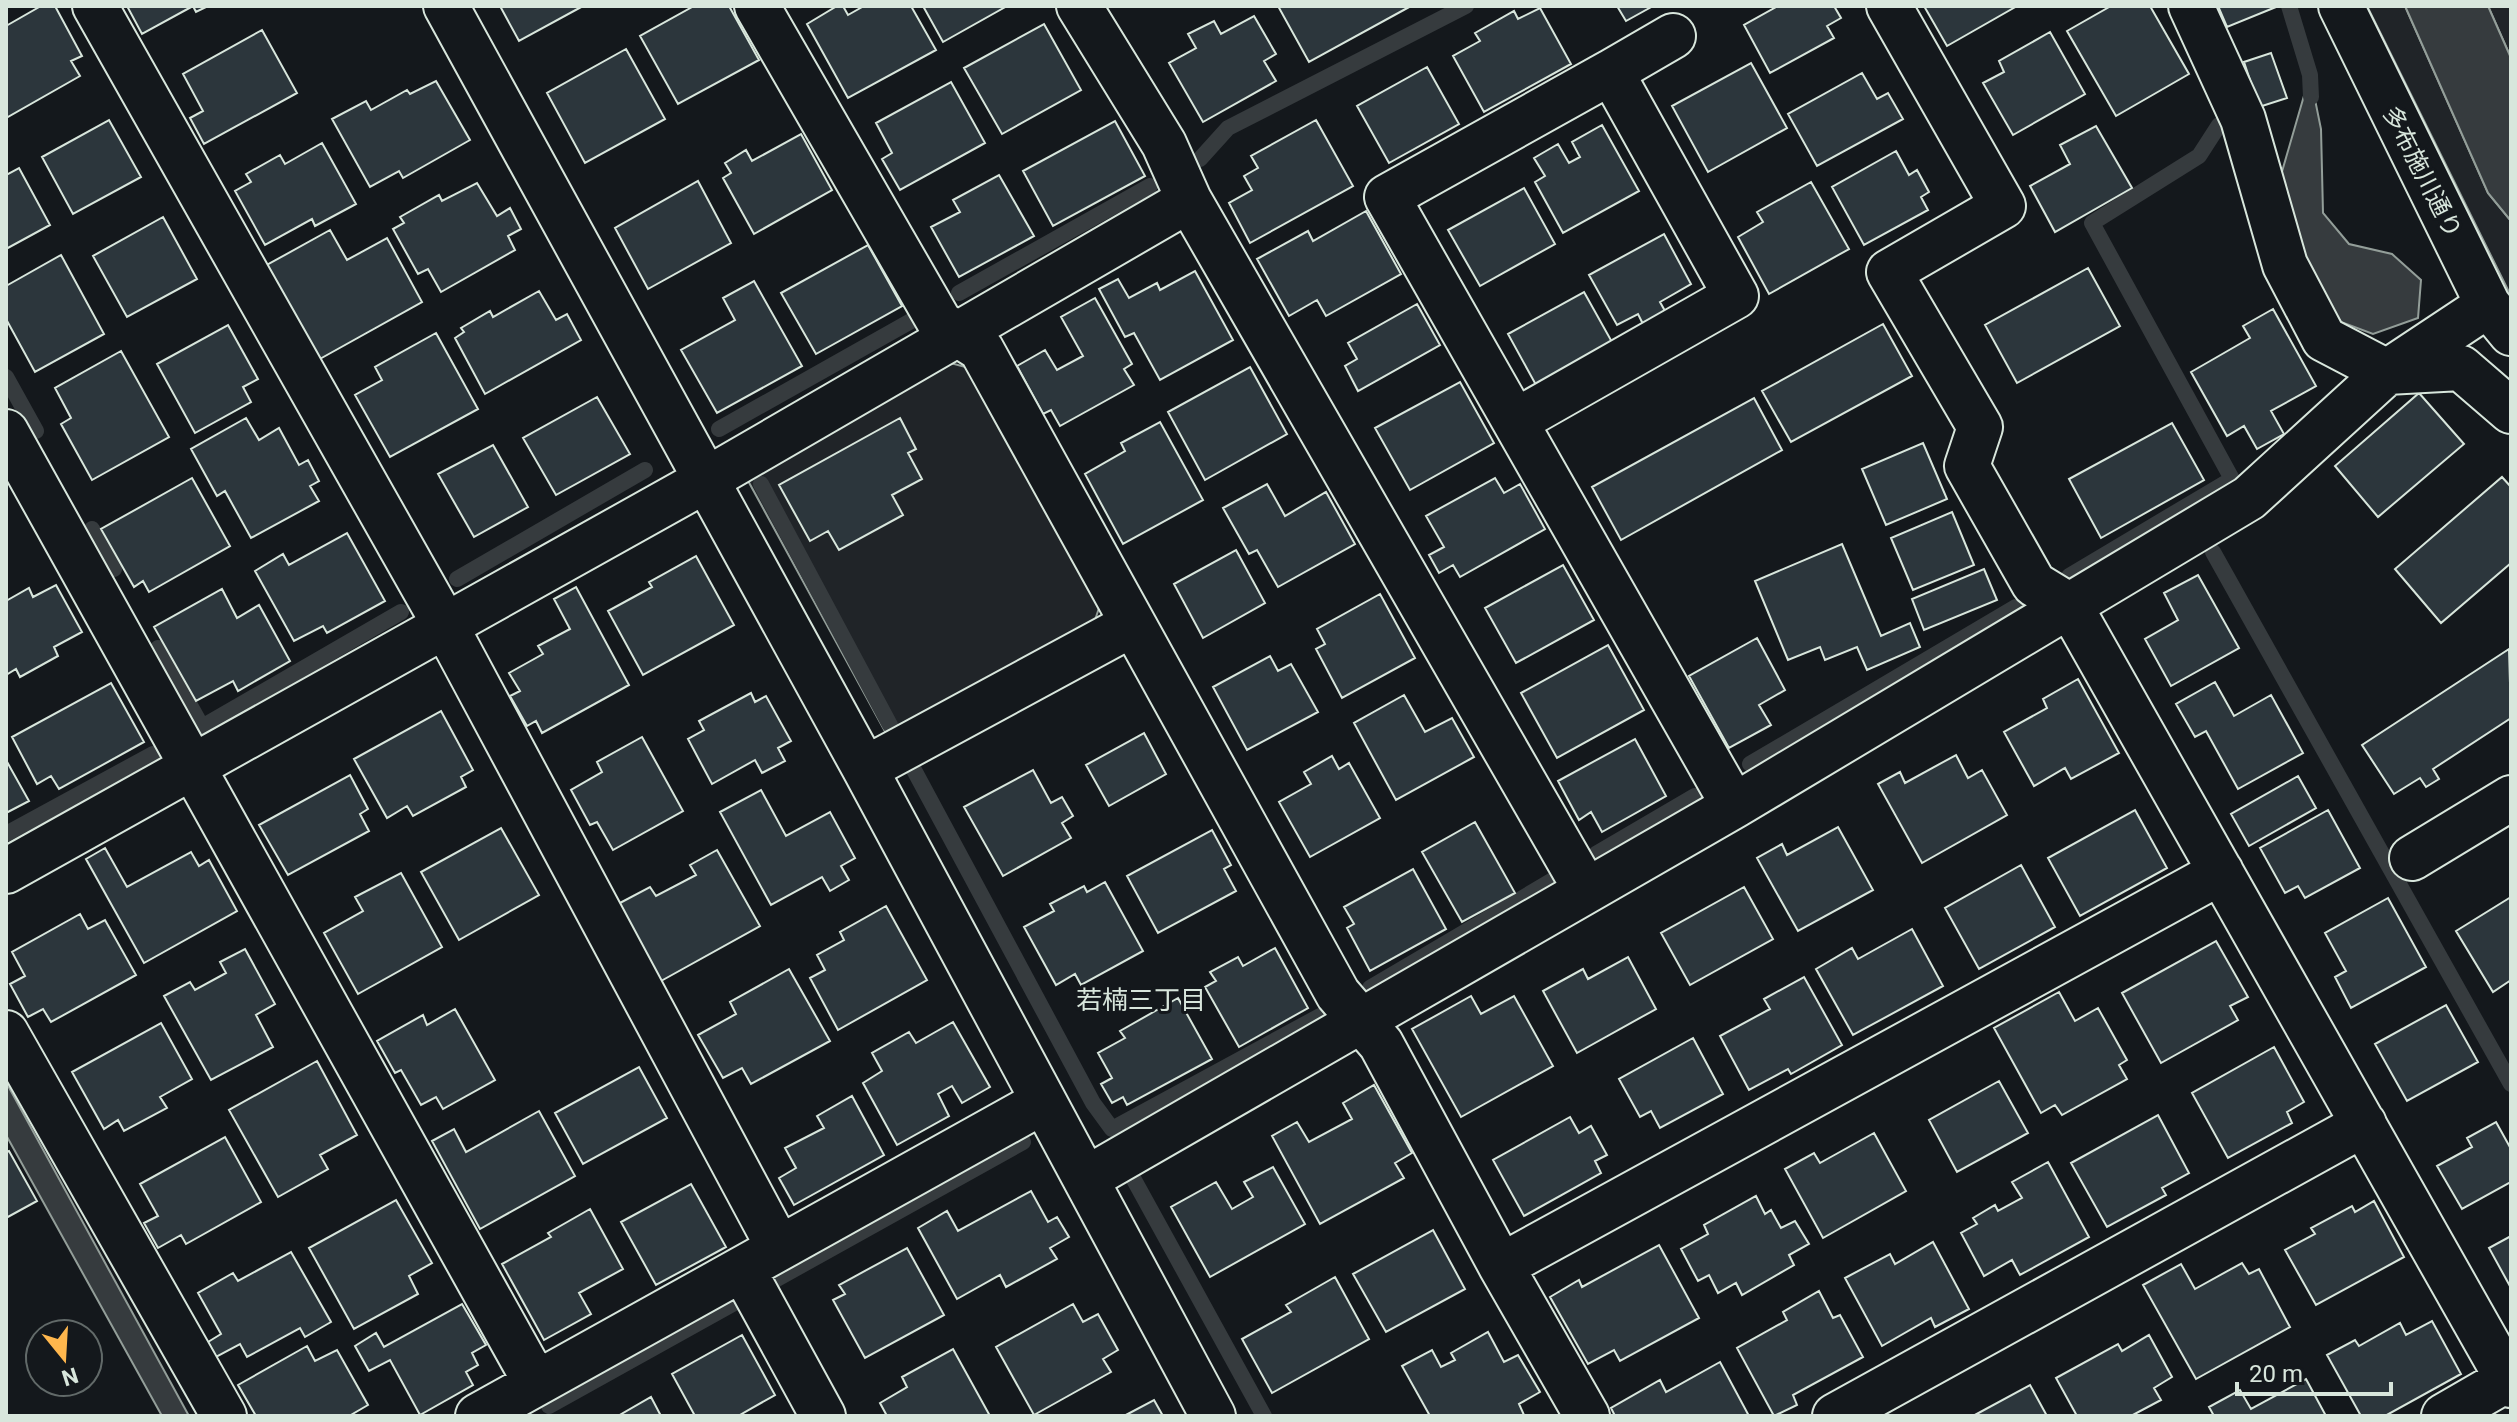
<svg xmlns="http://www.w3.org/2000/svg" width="2517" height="1422" font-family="Roboto,'Noto Sans JP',sans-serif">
<rect width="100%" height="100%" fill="#14181c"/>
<!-- green -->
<path fill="#202428" stroke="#939e99" stroke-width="2" d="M2367 6H2405L2488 193 2511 221V296Z
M2488 6H2511V58Z
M943 361 973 369 1103 596 1093 626 888 737 746 477Z"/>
<!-- water -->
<path fill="#363b3e" stroke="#939e99" stroke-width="2" d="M2405 6H2488L2511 58V221L2488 193Z
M2310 75 2321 129 2323 213 2349 244 2392 254 2421 280 2418 318 2373 334 2341 322 2316 284 2296 239 2281 175Z
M6 1082 189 1416H162L6 1135Z"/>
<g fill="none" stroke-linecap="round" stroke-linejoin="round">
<!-- stream -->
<path stroke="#363b3e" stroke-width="16" d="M2289 6 2310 75 2311 97
M1200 159 1228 128 1466 6
M959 293 1150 186
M6 377 36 431
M719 429 911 321
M761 484 890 725
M92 529 114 569
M2213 552 2511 1084
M2069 576 2232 479 2092 223 2199 156 2219 125
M457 579 645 470
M158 648 202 727 401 612
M1750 764 2016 607
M914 770 1093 1103 1112 1129 1320 1016
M6 834 153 754
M1596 854 1695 796
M1370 988 1553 880
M1133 1178 1264 1416
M775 1280 1023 1142
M549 1406 736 1302"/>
</g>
<!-- building -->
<path fill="#2c363c" stroke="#d8e6dc" stroke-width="2" d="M41 6H55L82 56 71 61 80 76 6 118V26Z
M127 6H208L196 12 193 6 142 34Z
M500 6H583L519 41Z
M694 6H729L759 60 678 104 640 36Z
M837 6H843L848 15 864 6H911L936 50 848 98 807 24Z
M923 6H1007L943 42Z
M1278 6H1411L1309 62Z
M1617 6H1653L1626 21Z
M1778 6H1834L1841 18 1827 26 1834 38 1770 73 1744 25Z
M1924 6H2017L1947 46Z
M2111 6H2150L2189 74 2116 116 2067 31Z
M2218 6H2276V7L2227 27Z
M1540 8 1571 64 1484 112 1453 56 1480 41 1475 33 1514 11 1518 19Z
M1254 16 1276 54 1264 61 1276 81 1203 122 1169 63 1196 48 1188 34 1214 21 1221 34Z
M1044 24 1081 90 1002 134 964 68Z
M262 30 297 93 204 144 190 118 203 111 183 74Z
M2050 32 2085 94 2013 135 1983 83 2004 72 1999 61Z
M626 49 665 119 585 163 547 93Z
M2271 53 2287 98 2259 107 2244 62Z
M1751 63 1787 128 1708 172 1672 106Z
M1427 67 1459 124 1389 163 1357 106Z
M1862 73 1877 99 1888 93 1903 119 1817 166 1788 114Z
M436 81 470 140 403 178 399 171 370 187 332 119 366 101 371 110 407 90 410 94Z
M951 82 985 143 900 190 882 159 892 153 876 123Z
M109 120 141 177 73 214 42 157Z
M1316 120 1353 186 1250 243 1229 203 1252 190 1244 176 1258 168 1251 156Z
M1115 121 1145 176 1053 226 1023 171Z
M1602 125 1639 191 1563 233 1535 182 1545 176 1534 158 1558 144 1569 163 1580 157 1572 142Z
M2096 126 2132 188 2055 232 2030 186 2070 164 2060 145Z
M801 134 832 190 754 234 723 178 731 173 725 163 746 150 752 161Z
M322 143 356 204 315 226 312 219 265 245 235 191 251 182 246 174 280 155 285 164Z
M1896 151 1909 175 1917 170 1929 192 1921 197 1928 210 1864 245 1832 187Z
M19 168 50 225 6 249V175Z
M999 175 1034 236 959 277 931 227 960 212 953 200Z
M698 181 731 243 648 289 615 228Z
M1811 182 1849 249 1769 294 1738 237 1763 222 1757 212Z
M477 183 497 216 510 208 521 229 508 236 515 250 441 292 428 269 418 274 393 229 404 223 400 217 439 195 442 201Z
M1524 188 1555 244 1480 286 1448 230Z
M1366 211 1401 274 1326 316 1317 300 1289 316 1257 259 1308 231 1313 241Z
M163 217 197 279 127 317 93 256Z
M330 230 347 260 387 238 422 302 318 360 265 266Z
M1664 234 1691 284 1660 302 1665 311 1643 324 1638 314 1617 325 1589 275Z
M868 245 902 306 816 354 781 293Z
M61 255 104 334 35 372 6 319V286Z
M2088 268 2120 326 2017 383 1985 325Z
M1195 271 1233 340 1160 380 1134 333 1125 337 1099 289 1118 279 1129 298 1157 283 1160 290Z
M754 281 802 366 717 413 681 350 735 320 723 298Z
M539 291 556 320 567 314 581 340 485 394 455 338 464 332 461 328 490 311 493 317Z
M1584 292 1612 342 1536 385 1508 334Z
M1095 298 1132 364 1124 369 1134 385 1060 426 1051 410 1043 414 1017 366 1045 350 1057 370 1083 356 1061 317Z
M1417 304 1440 345 1358 391 1345 366 1357 359 1348 343Z
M2273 309 2316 386 2271 411 2284 434 2257 449 2244 426 2227 436 2191 372 2250 338 2243 326Z
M1883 324 1912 376 1791 442 1762 391Z
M228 325 258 379 243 387 251 402 195 433 157 364Z
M436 333 478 409 390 457 355 395 382 380 375 367Z
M121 351 169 437 92 480 61 424 71 418 55 388Z
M1250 367 1287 434 1205 480 1168 412Z
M1460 382 1494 443 1410 490 1375 428Z
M2419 393 2464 444 2378 517 2335 466Z
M597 397 630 454 556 495 523 438Z
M1754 398 1782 450 1621 540 1592 487Z
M246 418 259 440 279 428 299 465 308 460 319 481 310 486 319 501 251 538 225 491 217 496 191 449Z
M900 418 916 449 908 453 922 479 892 495 903 515 839 550 828 531 810 541 779 485Z
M1160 422 1203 500 1123 544 1085 474 1125 451 1121 443Z
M2172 423 2204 480 2101 538 2069 479Z
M1923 443 1947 499 1886 525 1862 469Z
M493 445 528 507 474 537 438 474Z
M2502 477 2511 487V563L2441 623 2395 569Z
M192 478 230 546 149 592 143 581 134 587 101 529Z
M1495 478 1504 493 1520 484 1545 529 1460 577 1453 565 1439 573 1429 555 1444 547 1426 516Z
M1267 484 1285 516 1326 492 1355 544 1278 587 1257 550 1249 554 1223 508Z
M1952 512 1974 565 1913 590 1891 538Z
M347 533 385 601 327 633 323 626 294 641 255 571 283 554 289 565Z
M1842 544 1881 636 1910 623 1920 647 1867 670 1857 647 1825 660 1820 647 1788 660 1755 581Z
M1236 550 1265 603 1203 638 1174 584Z
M696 556 734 625 643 675 608 611 652 587 649 582Z
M1563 565 1594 620 1516 663 1485 608Z
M1984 569 1997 600 1924 630 1912 599Z
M2198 575 2239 648 2171 686 2145 639 2178 620 2164 593Z
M56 585 82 632 54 647 58 656 20 677 16 669 6 675V601L29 588 33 597Z
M576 587 629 685 542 733 536 721 527 726 510 696 520 691 509 673 543 654 538 646 570 629 554 599Z
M222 589 237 618 259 605 290 661 238 691 233 681 196 701 154 627Z
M1380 594 1415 658 1342 698 1316 649 1325 644 1317 629Z
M1757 638 1785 690 1759 705 1771 725 1729 748 1689 676Z
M1608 645 1644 710 1557 758 1521 693Z
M2509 649 2511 718 2433 769 2439 779 2426 787 2420 778 2394 794 2362 745Z
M1270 656 1278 671 1291 664 1318 712 1247 750 1213 687Z
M2078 679 2119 753 2071 779 2065 768 2034 786 2004 732 2047 708 2043 699Z
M2215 682 2234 716 2271 695 2303 753 2238 789 2206 731 2195 737 2176 704Z
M111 683 144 742 59 789 51 776 37 784 12 737Z
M751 693 755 702 766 696 791 741 778 748 785 761 762 773 755 760 712 784 688 739 704 730 699 721Z
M1404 695 1425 732 1452 718 1474 757 1396 800 1354 723Z
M441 711 473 770 461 777 466 787 413 816 407 806 387 818 354 759Z
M1144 733 1166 774 1109 806 1086 765Z
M642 737 683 811 613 850 597 822 590 825 571 790 602 772 597 762Z
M1635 739 1666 796 1602 832 1591 812 1579 820 1558 781Z
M1956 755 1968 778 1982 770 2007 815 1922 863 1878 784 1900 772 1905 783Z
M1332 756 1339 769 1349 763 1380 818 1310 857 1279 802 1311 784 1304 772Z
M6 760 29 801 6 813Z
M1033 770 1051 803 1062 797 1073 816 1062 823 1071 838 1003 876 964 807Z
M350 775 368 809 360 814 369 831 288 875 259 825Z
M2298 776 2316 808 2249 846 2231 814Z
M761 790 786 836 830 812 855 858 841 866 849 880 830 891 822 877 771 905 720 812Z
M2135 810 2167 868 2080 916 2048 858Z
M2328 810 2360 868 2305 898 2298 886 2285 893 2260 848Z
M1475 822 1515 893 1462 922 1422 852Z
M1838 827 1873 890 1798 931 1757 858 1782 844 1787 855Z
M501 828 539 895 459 940 421 872Z
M1212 830 1231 865 1224 869 1236 891 1158 933 1127 876Z
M105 848 127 887 191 852 199 866 209 860 237 911 144 963 86 859Z
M717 850 760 926 661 981 618 904 650 887 656 896 696 875 690 865Z
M2021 865 2055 927 1979 969 1945 908Z
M1413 869 1446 929 1370 971 1347 928 1354 924 1344 907Z
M401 873 442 947 358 994 324 933 363 911 355 897Z
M1105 882 1143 951 1081 985 1075 974 1056 985 1024 927 1054 911 1050 904 1084 886 1087 892Z
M1744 887 1773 939 1690 985 1661 933Z
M2511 897V980L2493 992 2456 931Z
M2388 898 2426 967 2351 1008 2335 977 2346 971 2325 933Z
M886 906 927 980 838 1030 810 978 825 970 817 955 844 940 840 932Z
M80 914 88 929 105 920 136 975 51 1022 43 1009 28 1017 10 984 25 976 12 952Z
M1912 929 1943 986 1853 1035 1816 969 1852 948 1858 959Z
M2216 941 2248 997 2230 1006 2238 1020 2161 1063 2122 993Z
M1275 948 1308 1008 1239 1047 1205 987 1216 981 1210 972 1238 957 1243 966Z
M245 949 275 1004 256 1015 273 1047 211 1080 164 996 190 982 195 990 226 973 220 962Z
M1628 957 1656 1009 1577 1053 1543 991 1583 969 1588 979Z
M789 969 830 1041 751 1084 742 1068 723 1078 698 1035 736 1014 730 1002Z
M1804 977 1842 1045 1791 1074 1788 1069 1749 1090 1720 1036 1770 1009 1764 999Z
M2059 992 2075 1021 2098 1008 2127 1060 2119 1065 2127 1079 2062 1115 2055 1105 2041 1113 1994 1028Z
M1471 996 1481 1014 1514 996 1553 1066 1461 1117 1412 1029Z
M1178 998 1212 1059 1127 1105 1123 1097 1112 1103 1101 1084 1112 1078 1098 1053 1125 1038 1120 1031Z
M2446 1005 2478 1062 2407 1101 2375 1044Z
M455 1009 495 1080 443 1109 436 1097 421 1105 401 1070 395 1073 377 1041 423 1015 427 1025Z
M953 1022 990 1087 962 1103 952 1086 938 1094 949 1116 897 1145 863 1083 882 1071 872 1053 909 1032 916 1043Z
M161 1023 192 1079 160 1097 167 1108 124 1131 118 1120 104 1129 72 1072Z
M1693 1038 1723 1094 1660 1128 1651 1111 1640 1117 1619 1079Z
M2274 1047 2304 1102 2287 1112 2292 1123 2228 1158 2192 1093Z
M317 1061 357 1135 320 1155 328 1169 278 1197 229 1110Z
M639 1067 667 1118 583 1164 555 1113Z
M1999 1081 2028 1133 1957 1172 1929 1120Z
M1374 1085 1412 1153 1395 1163 1404 1178 1320 1224 1272 1136 1297 1122 1309 1142 1352 1119 1343 1103Z
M852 1096 884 1155 794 1205 779 1178 796 1168 785 1148 824 1128 817 1116Z
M539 1111 575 1176 480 1229 432 1141 454 1129 466 1152Z
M2158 1115 2189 1173 2162 1188 2166 1195 2107 1227 2071 1163Z
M1570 1117 1579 1133 1591 1126 1607 1155 1595 1161 1601 1173 1524 1216 1493 1160Z
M2496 1122 2511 1149V1182L2462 1209 2437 1166 2472 1147 2467 1138Z
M1874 1133 1906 1191 1823 1238 1785 1169 1814 1153 1820 1163Z
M225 1137 261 1202 186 1244 181 1235 158 1248 144 1223 158 1216 140 1184Z
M9 1151 37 1201 6 1218V1152Z
M2048 1162 2089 1237 2020 1275 2012 1260 1984 1276 1961 1233 1977 1224 1973 1218 1995 1205 1998 1211 2022 1198 2012 1182Z
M1273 1167 1305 1224 1210 1277 1171 1207 1216 1182 1232 1209 1253 1197 1244 1182Z
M691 1184 726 1247 656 1285 621 1222Z
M1031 1191 1048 1222 1057 1217 1069 1237 1050 1248 1057 1259 1006 1287 1000 1275 957 1299 918 1228 947 1211 958 1231Z
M1756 1196 1765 1214 1771 1210 1781 1228 1795 1221 1809 1244 1789 1255 1794 1265 1742 1295 1736 1283 1718 1293 1709 1275 1698 1281 1681 1249 1708 1234 1704 1225Z
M396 1200 432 1263 409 1276 418 1294 354 1329 309 1248Z
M2374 1201 2404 1257 2316 1305 2285 1250 2315 1234 2311 1228 2352 1206 2355 1212Z
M590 1209 623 1269 579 1293 591 1314 544 1340 502 1264 551 1237 548 1233Z
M1433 1230 1465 1289 1386 1332 1353 1274Z
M2511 1236V1288L2489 1248Z
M1933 1242 1969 1309 1935 1327 1931 1318 1882 1346 1845 1278 1890 1254 1895 1264Z
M1659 1245 1699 1318 1620 1361 1614 1350 1588 1364 1550 1297 1579 1280 1582 1287Z
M907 1248 944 1315 865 1358 833 1300 845 1294 839 1285Z
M291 1252 331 1322 305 1337 300 1328 247 1357 240 1344 216 1357 208 1342 221 1334 198 1293 233 1273 238 1281Z
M2242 1263 2249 1274 2259 1269 2290 1327 2196 1379 2143 1285 2181 1264 2195 1289Z
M1335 1277 1369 1339 1272 1393 1242 1339 1291 1312 1286 1305Z
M1819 1291 1833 1318 1840 1315 1863 1357 1793 1395 1797 1405 1774 1416 1737 1348 1787 1320 1783 1312Z
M462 1304 486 1345 472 1353 478 1365 466 1372 473 1385 420 1415 390 1360 369 1371 355 1346 376 1333 384 1347Z
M1073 1304 1083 1322 1098 1314 1118 1350 1103 1359 1111 1372 1034 1415 996 1347Z
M2432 1321 2461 1374 2385 1416H2361L2327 1355 2355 1340 2359 1346 2400 1323 2406 1335Z
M1488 1332 1504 1362 1518 1355 1540 1392 1519 1404 1524 1415 1430 1416 1402 1366 1432 1350 1441 1367 1455 1360 1451 1353Z
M742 1335 775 1395 738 1416H695L672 1374Z
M2149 1335 2172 1377 2154 1388 2161 1400 2131 1416H2077L2056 1378 2118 1344 2122 1351Z
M307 1346 315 1361 337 1350 368 1405 349 1416H256L238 1385Z
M953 1349 990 1416H887L880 1403 907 1387 902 1377Z
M1720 1362 1749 1416H1615L1611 1408 1660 1380 1666 1392Z
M2306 1379 2326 1416H2214L2209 1407 2240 1390 2251 1409Z
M2030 1385 2047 1416H1973Z
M651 1397 661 1416H618Z
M1154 1400 1163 1416H1124Z"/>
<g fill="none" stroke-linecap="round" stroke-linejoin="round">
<!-- minor casing -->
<g stroke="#d8e6dc" stroke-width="48">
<path id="minor" d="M95 6 445 625 779 1248
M446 6 865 769 1213 1416
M757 6 940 323 981 349 1338 994 1381 1044 1501 1266 1587 1416
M1079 6 1164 144 1189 200 1586 890
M1889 6 2003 206 1889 272 1980 427 1967 466 2034 584 2070 606 2511 1385
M2191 6 2243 119 2285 265 2324 339 2387 372 2461 368 2511 411
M2341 6 2488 305 2511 333
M1611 72 1387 197 1734 806
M1516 421 1736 296 1611 72 1673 36
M6 432 536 1383
M865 769 1131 625
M2412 858 2511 798
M6 871 706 480 1189 200
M6 1033 224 1416
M1086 1179 1734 806 2249 498 2387 372 2488 305
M1501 1266 2221 872
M743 1270 823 1416
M478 1416 1042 1102
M1835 1416 2364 1124
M2444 1416 2508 1379"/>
</g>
<!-- minor -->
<use href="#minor" stroke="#14181c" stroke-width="44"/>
</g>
<g text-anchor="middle" stroke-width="6" stroke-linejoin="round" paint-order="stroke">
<!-- street labels -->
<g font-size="24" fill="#d8e6dc" stroke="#14181c">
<text transform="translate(2422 172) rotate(63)" y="8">多布施川通り</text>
</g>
<!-- neighbourhood labels -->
<g font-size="26" fill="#d8e6dc" stroke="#14181c">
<text x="1141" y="1009">若楠三丁目</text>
</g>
</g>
<!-- border -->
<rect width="2517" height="1422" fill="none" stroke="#d8e6dc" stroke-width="16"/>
<!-- north arrow -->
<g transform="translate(64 1358) rotate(162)"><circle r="38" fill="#14181c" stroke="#626a69" stroke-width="2"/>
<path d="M0-6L14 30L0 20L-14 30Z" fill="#ffb74d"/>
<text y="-12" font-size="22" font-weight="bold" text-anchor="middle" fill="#d8e6dc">N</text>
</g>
<!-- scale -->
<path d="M2237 1382v12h154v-12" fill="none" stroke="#d8e6dc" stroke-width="4"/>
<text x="2249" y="1382" font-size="24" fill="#d8e6dc" stroke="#14181c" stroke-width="6" paint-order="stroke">20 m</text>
</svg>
